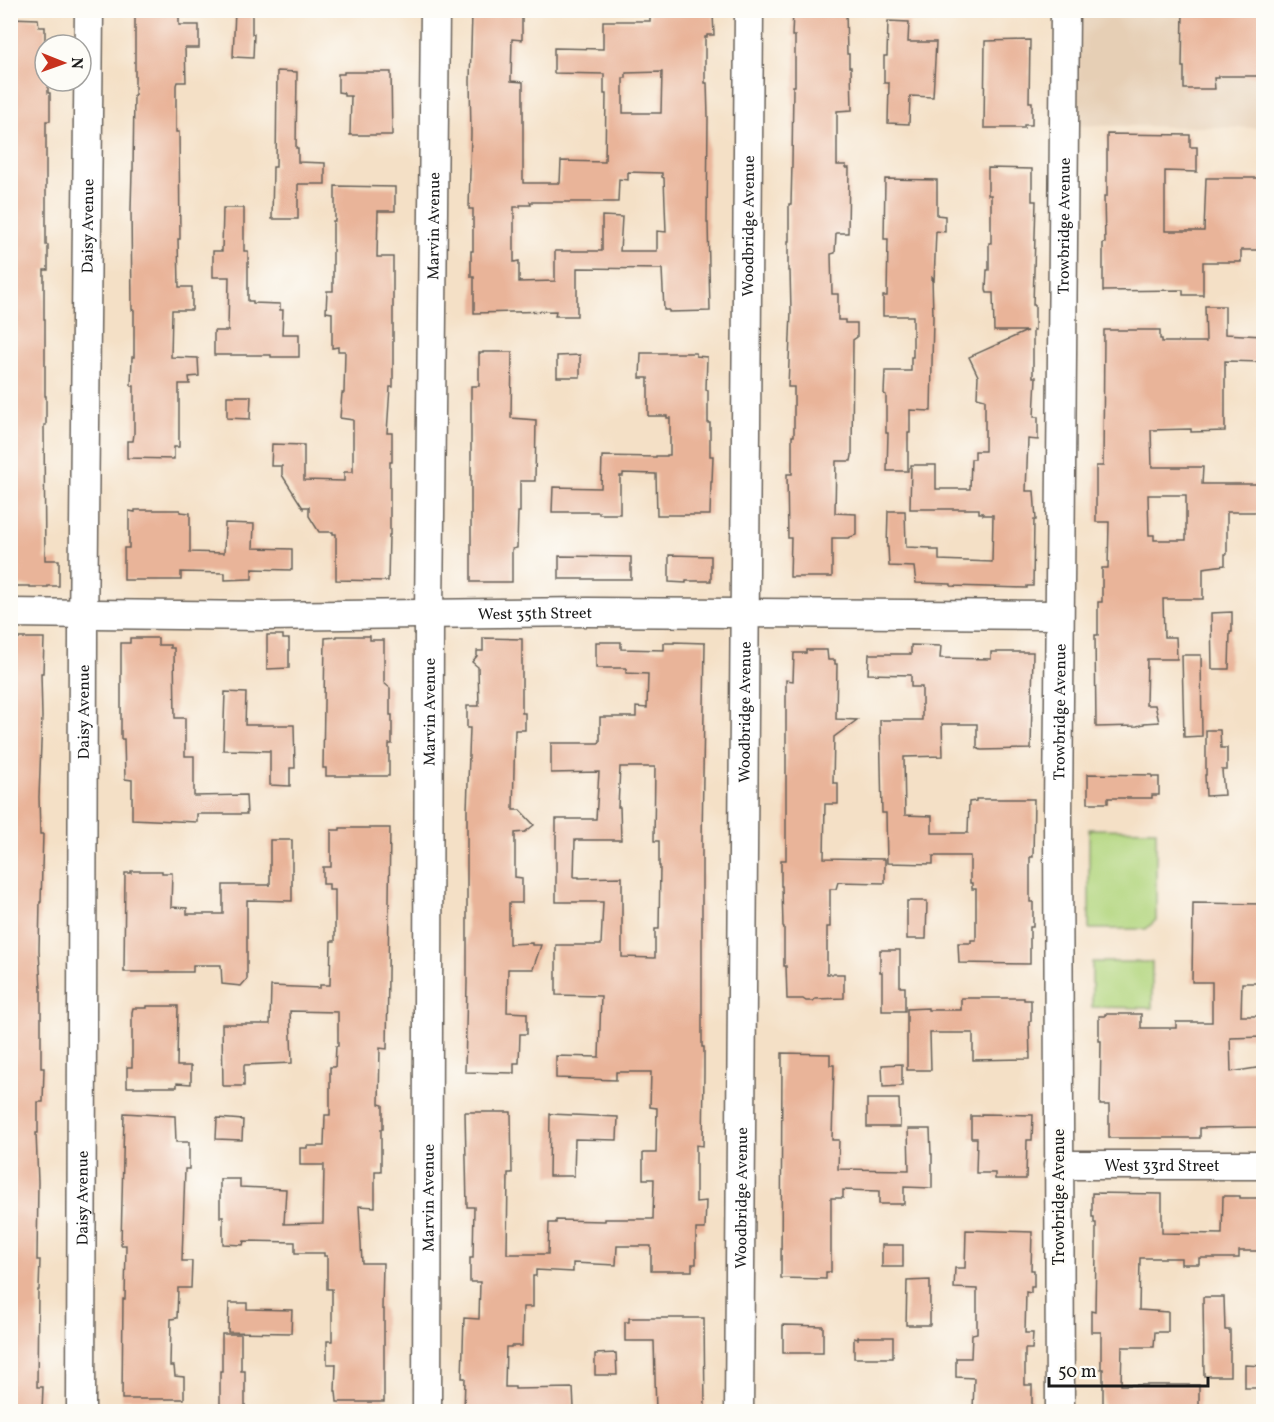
<svg xmlns="http://www.w3.org/2000/svg" width="1274" height="1422" font-family="Vollkorn,serif">
<rect width="100%" height="100%" fill="#fdfcf7"/>
<filter id="ink" filterUnits="userSpaceOnUse"><feTurbulence type="fractalNoise" baseFrequency=".0167" numOctaves="2"/><feDisplacementMap in="SourceGraphic" scale="12" xChannelSelector="R" yChannelSelector="G"/><feConvolveMatrix kernelMatrix="1 2 1 2 8 2 1 2 1" color-interpolation-filters="sRGB"/></filter>
<filter id="wash" filterUnits="userSpaceOnUse"><feTurbulence type="fractalNoise" baseFrequency=".008" numOctaves="4" result="noise"/><feDisplacementMap in="SourceGraphic" scale="24" xChannelSelector="R" yChannelSelector="G"/><feGaussianBlur stdDeviation="1.35" result="paint"/><feColorMatrix in="noise" values="0 0 0 0 0 0 0 0 0 0 0 0 0 0 0 0 0 1.4 0 .05"/><feComposite in="paint" operator="in"/></filter>
<g filter="url(#wash)">
<rect width="100%" height="100%" fill="#f4e0c6"/>
<!-- built -->
<path fill="#e6cfb5" d="M1065 11H1263V128L1064 125Z"/>
<!-- green -->
<path fill="#b3d67f" stroke="#68794e" stroke-width="1.5" d="M1089 829 1156 830V920L1146 929H1089Z
M1092 962H1152V1008L1092 1007Z"/>
<g id="blocks">
<!-- building -->
<path fill="#e9b499" fill-rule="evenodd" d="M135 10H179V25H199V48H185L186 82H177L176 85V132H179L180 239H178L179 287H192V310H172L171 357 198 358 199 376 189 377 190 384H179V447H174V459L127 458V441H133L134 434V386H131L132 357H134V310H132L131 209 132 171H133L134 95H135Z
M235 10H252V34H254L253 58 233 57Z
M793 10H846L847 54H849V67H851L852 110 837 111V165H846V168H849L848 233H836L835 253 831 254 832 294H838V320H845V323H857V337L853 340 852 456 851 461H836L835 513 856 514V535L848 538H832V577H790L791 538H788L787 474H792V436H794V387H788L791 311 790 271H788V241H789V204H791L792 164 793 86H795V36H792Z
M1183 10H1263V76H1219V78H1214L1215 89H1184V67H1182Z
M481 12H522V40L512 39 511 81 523 82V183H560L561 161 605 162 606 94H604V74L554 73V48L603 49V21H650V13L708 12V14H713L714 35H707V37H705V83H707L708 117 707 223H708L710 311 669 312V310H664L662 269 577 268V316H555L556 311 474 313V277H471V251H473V209H469L471 133 470 81 472 13 481 14ZM662 72 661 113H623V78H626V73ZM628 172 662 173V177L664 178 666 232 657 231V251H620L622 217 602 216V251H555V281L519 282V261L514 262V207H520V205H531L530 202H618L619 179 628 180Z
M10 18 38 19 39 27H45V81H48V93H50V121H46V245H48V270H44V319H45V396H46V425H44L45 560H59V586H48V587H30V586H10Z
M888 21 909 22 908 42H936L933 97 910 96 909 124 888 123 889 83H884V56H887Z
M1030 40 1029 102H1032V125H1024V128H984L985 41Z
M277 71 297 72 296 148H298V162L325 163V184H298V219H272L273 167H276Z
M344 72H391L392 135H350L351 96H344V93L338 92V74H344Z
M1107 134 1190 135V147H1197V172L1165 171V231H1204L1206 178H1263V250H1241V262H1203V295H1183V290L1103 291V243H1105L1104 196H1107Z
M988 168 1032 169V201H1036L1033 305H1035V330H1033V377H1036L1034 417H1038V440L1028 439 1026 491H1034L1036 520H1034L1033 586H1027V588L951 586V584L916 583 914 567 889 566 888 547H887L888 511H905L906 547 931 548V550H939V560L992 562 993 515H983V513H979V509H910L911 465H936V489H970L971 459H975V451H985V399L977 397 978 376 969 357 1027 331H994L993 293H987L986 289 987 270H989V243H991V195H988Z
M885 179 937 180V215L945 216V232L936 231 934 282 932 276 933 317 931 411 910 410V433H908V471H887L888 433H886V395L884 394 885 371H911V357H913V316H883V296H887L888 239H884Z
M335 186 395 187V211H378L377 257H393V387H390L387 433H392V462H390V535H389L388 581 336 580V534H333V532H319L309 516V507H303V508L282 475V466H271L272 444 304 445V480L344 481V472H353V420L340 418 342 393H344L345 351H338V347L332 348V313L326 312 327 291H333V221H335Z
M223 208H244V251H248V301H253V303L280 304V310H283L282 334H299V357H271V355H214V331H228L229 277H213V251H222Z
M1205 306H1225V334L1263 336V362L1225 361V431L1191 432V429L1151 430 1152 467H1203L1202 484H1263V512H1227V554H1225V565L1203 568V599H1163L1164 637H1176L1177 659H1147L1146 705H1155L1159 722 1144 723V724L1137 726 1096 727 1095 635H1098V602H1102V568H1108L1109 522H1096V466H1103L1104 330H1160V339H1162V342H1206ZM1148 495H1186V540H1154V535H1149Z
M483 352H512L511 418 536 420 535 481H520V512H518L517 548 512 549V582H471V386H479V353H483Z
M641 353H696V356L707 357 706 390H708V423H710V456H713L712 482H711L710 515H657L656 474 623 473V476H620V514H599V512H552L553 487 601 488 602 456 656 457V456H667V455H670V418H667V416H648V378H640Z
M580 355V377H557V356Z
M227 396H251L250 419 227 418Z
M135 510H180V512L190 513V552L224 553 225 523 254 524 253 548 292 549V570L252 569V579H249L225 580V573L181 572V580H124V548H129V511L135 512Z
M669 555 711 556V581H686V583L669 582Z
M559 556 631 557V579H559Z
M1232 612V632H1230L1229 669H1212L1211 613Z
M267 635H283V639H289V668L267 669Z
M337 636H370V640H384V683L390 688V715H392V744H389V776H326V768H323L325 638 337 637Z
M10 638H44L43 673H41L42 717 39 797 40 834H43L41 902H40L39 950 41 989V1068H44L43 1102H38V1133H36L38 1182 37 1260H40L39 1290H38L37 1387H43L42 1411 34 1412H10Z
M130 638H158V645H170V648H174L175 718H185V756H194V796L246 795 247 814H197V822L132 819V780L125 779 124 739H121V643H130Z
M483 638 522 639V713H525V730H515L513 810H520L534 825 525 832 515 833V877L522 878V903H509V944L532 943V945H541L533 969H508L507 1012 527 1013V1034H520L519 1063H514V1073L465 1072 467 983V810L470 728H467V706H479L478 667 472 662 477 656V651H483Z
M596 642H621V649L664 650V643H674V642L705 643 702 840V1047H704V1073L703 1146 696 1145V1202L706 1201 705 1229H696V1264H692V1271H651V1246H617L616 1265 573 1263V1272L536 1270V1276H533V1307H523L522 1346H511V1347H506L505 1387H515V1389L573 1388 574 1408 529 1409V1412L464 1411 465 1378H462L464 1318 479 1319 480 1282H470V1258H473L474 1207H467L465 1112H511L512 1173H508L507 1254H548L549 1223H556V1220L605 1221V1219H653L654 1179H643V1153H656L657 1108 650 1107 651 1072H616V1080L556 1078V1056L599 1057 601 996 556 995V945H601L603 902H556V819H596L599 772 551 773V743H598L600 742V717H636V707L647 708 648 674 626 673V668H596ZM620 767H655L654 841H659V866H660L659 929H655V958L622 957V877L579 878V877H574L575 840H621L620 807H618Z
M911 645 941 646 940 658 991 659V652H1033L1031 749 981 750 977 748V724H942L943 756 904 757 905 815 932 816V833H968L969 802 976 801V799H1034L1033 857H1030V902H1033V927H1030V964L959 963 958 943H971V940H976V889H972V883H970V856H933V864L887 863 886 813H882L880 720H922V687H911V675L868 674 869 654H911Z
M806 650H827L828 660H835V664H837L836 719 857 720 834 737 833 783H838V804H825L824 858 885 859V883L838 882 836 889H830V927H827V974H844V998L815 999 813 1001H806L803 999H787L786 966H784V927H783L782 886H781V860H786V680L793 681 794 653H806Z
M1182 655H1201L1202 736 1184 737Z
M225 692 246 693 245 725H294L295 768H290V786L270 785V751L223 750Z
M1206 730H1220L1221 748H1227V770H1222L1224 795 1206 796 1205 775H1206Z
M1088 774 1152 775V777H1159V795H1152V798H1108V803H1088Z
M340 828H390L387 1049 380 1048 379 1104 383 1105V1129H381V1171H375V1207L359 1206 362 1263H383L382 1309H384V1402H337L336 1391H335L336 1364H327V1341H332V1289H327V1256H324V1253H295V1242L244 1241 243 1245 223 1244V1217H220V1179H240V1187L286 1189 284 1224 323 1223 324 1165H300V1148H307V1146H324L325 1115H330V1067H335L336 1046H338V1012L290 1011 292 1063 244 1065V1086H223L222 1024H270L271 986 320 988V985H330L331 941H335V890H329V884H323V867H331V830H340Z
M270 840H292V901L247 900V979L241 986 222 984 221 965H193V972H124L125 873H131V871H162V873H172L171 907 187 908V914H223V885H270Z
M907 901H927L926 939H907Z
M1193 903 1263 904V983H1242L1241 1016H1263V1037L1230 1038 1231 1072 1263 1067V1127L1200 1128V1138H1109V1105H1100L1101 1041H1099V1016H1105V1014H1141V1028H1176V1022H1212V982H1192Z
M880 950H900V987H905V1011H882V972H880Z
M961 998H1024V1000H1031V1021H1029L1030 1059 973 1060V1033H930L931 1070H907V1009L928 1008V1010H961Z
M147 1006H178L177 1066H191V1084L177 1083V1087H127V1067H132V1012L133 1008H147Z
M782 1053 830 1054V1065H834L832 1140H839L838 1169 909 1170 908 1129H930L931 1154H932V1188L904 1187V1204H879V1191L843 1190V1198H831V1272H826V1279L781 1278Z
M902 1064V1086L883 1087 882 1065Z
M867 1099H899L900 1127H867Z
M124 1113 175 1116 176 1142H189V1169H185L182 1260V1261H192L191 1288H178L177 1318 171 1319 170 1366H174L175 1376 184 1377V1399H122L123 1299H125L126 1245H121Z
M550 1114 618 1117 617 1140 575 1139 574 1176H549Z
M981 1114 1033 1115 1032 1140H1027L1026 1179H995V1173H976L977 1138H971V1116H981Z
M217 1118 243 1120 242 1140 216 1139Z
M1092 1193 1162 1194V1233L1222 1234 1223 1196H1240V1198H1263V1251H1239V1258H1199V1264H1181V1258H1140L1139 1310 1168 1312V1332H1155L1154 1347H1122L1121 1385H1199V1412H1103V1369H1101V1332H1091V1311L1095 1312 1096 1251V1223H1094V1217H1092Z
M966 1230 1032 1232 1031 1270H1034V1287H1031V1293L1026 1292 1025 1333H1033L1032 1349H1025V1385H1032V1412H973L974 1378 956 1377V1358H971L972 1334 977 1333V1289L954 1288 955 1268H965Z
M882 1245H903V1267H882Z
M930 1280V1325H906L907 1281Z
M1203 1297H1224L1225 1330H1230V1376H1204Z
M229 1303H247V1309L292 1310 291 1333 228 1332Z
M629 1318H704L705 1412H656L654 1341H625V1322H629Z
M783 1325 823 1326V1353H783Z
M222 1334H241V1371H245V1408H220V1371H222Z
M858 1337H893V1358H854V1338L858 1339Z
M616 1353 617 1375H595V1354Z
M1245 1365 1263 1366V1388H1245Z"/>
</g>
</g>
<g filter="url(#ink)">
<use href="#blocks" fill-opacity="0" stroke="#686158" stroke-width="1.5"/>
<g fill="none" stroke-linecap="round" stroke-linejoin="round">
<!-- minor casing -->
<g stroke="#686158" stroke-width="31">
<g id="minor">
<path id="s1" d="M10 613 266 616 587 612 1059 615"/>
<path id="s2" d="M1058 1165H1264"/>
<path id="s3" d="M81 1412 83 633 89 10"/>
<path id="s4" d="M427 1412 429 615 435 10"/>
<path id="s5" d="M739 1412 749 10"/>
<path id="s6" d="M1060 1412 1058 814 1065 10"/>
</g>
</g>
<!-- minor -->
<use href="#minor" stroke="#fff" stroke-width="28"/>
</g>
</g>
<g text-anchor="middle" stroke-width="5" stroke-linejoin="round" paint-order="stroke">
<!-- street labels -->
<g font-size="16" fill="#1c1c1c" stroke="#fdfcf7">
<text dy="6" stroke="none"><textPath href="#s3" startOffset="1186">Daisy Avenue</textPath></text>
<text dy="6" stroke="none"><textPath href="#s4" startOffset="1186">Marvin Avenue</textPath></text>
<text dy="6" stroke="none"><textPath href="#s5" startOffset="1186">Woodbridge Avenue</textPath></text>
<text dy="6" stroke="none"><textPath href="#s6" startOffset="1186">Trowbridge Avenue</textPath></text>
<text dy="6" stroke="none"><textPath href="#s1" startOffset="525">West 35th Street</textPath></text>
<text dy="6" stroke="none"><textPath href="#s3" startOffset="700">Daisy Avenue</textPath></text>
<text dy="6" stroke="none"><textPath href="#s4" startOffset="700">Marvin Avenue</textPath></text>
<text dy="6" stroke="none"><textPath href="#s5" startOffset="700">Woodbridge Avenue</textPath></text>
<text dy="6" stroke="none"><textPath href="#s6" startOffset="700">Trowbridge Avenue</textPath></text>
<text dy="6" stroke="none"><textPath href="#s2" startOffset="104">West 33rd Street</textPath></text>
<text dy="6" stroke="none"><textPath href="#s3" startOffset="214">Daisy Avenue</textPath></text>
<text dy="6" stroke="none"><textPath href="#s4" startOffset="214">Marvin Avenue</textPath></text>
<text dy="6" stroke="none"><textPath href="#s5" startOffset="214">Woodbridge Avenue</textPath></text>
<text transform="translate(1058 1197) rotate(-90)" y="6">Trowbridge Avenue</text>
</g>
</g>
<!-- margin -->
<rect width="1274" height="1422" fill="none" stroke="#fdfcf7" stroke-width="36"/>
<!-- north arrow -->
<g transform="translate(63 63) rotate(91)"><circle r="28" fill="#fdfcf7" stroke="#a3a29f" stroke-width="1.5"/>
<path d="M0-4.5L10 22L0 15L-10 22Z" fill="#c8321e"/>
<text y="-9" font-size="16" font-weight="bold" text-anchor="middle" fill="#1c1c1c">N</text>
</g>
<!-- scale -->
<path d="M1049 1377v9h159v-9" fill="none" stroke="#1c1c1c" stroke-width="3"/>
<text x="1058" y="1377" font-size="18" fill="#1c1c1c" stroke="#fdfcf7" stroke-width="4.5" paint-order="stroke">50 m</text>
</svg>
